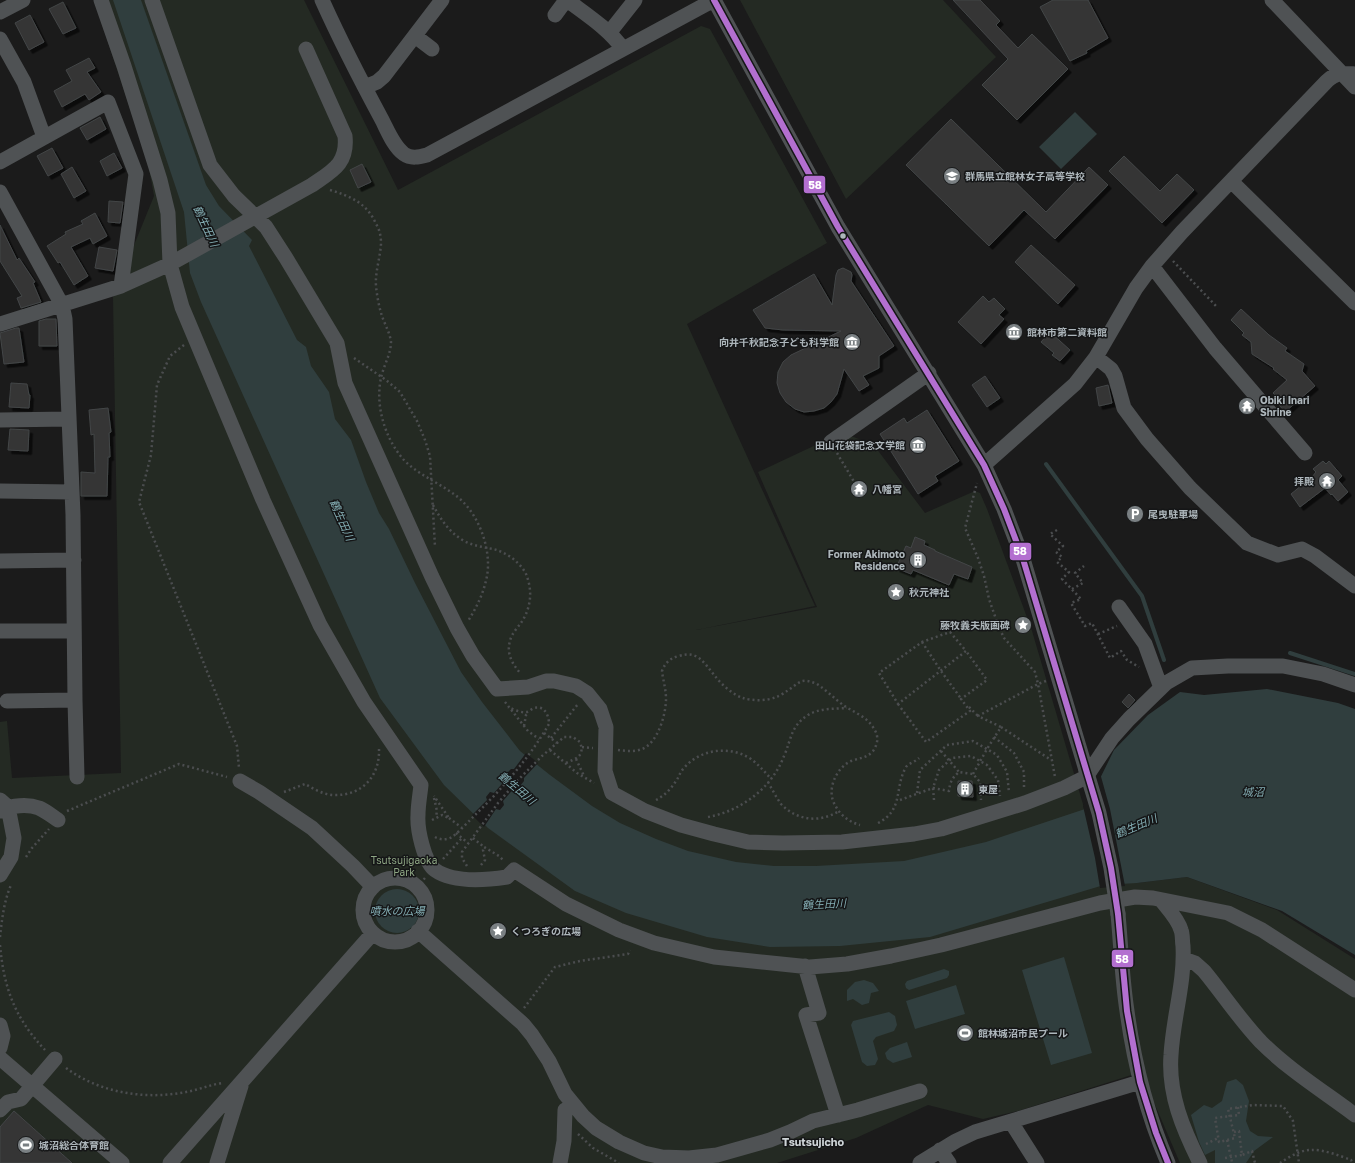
<svg xmlns="http://www.w3.org/2000/svg" width="1355" height="1163" font-family="'Golos Text','Noto Sans JP',sans-serif">
<defs>
<filter id="shadow"><feDropShadow dx="3.5" dy="3.5" stdDeviation="0" flood-color="#0009"/></filter>
</defs>
<rect width="100%" height="100%" fill="#1b1b1b"/>
<!-- green -->
<path fill="#242a23" d="M94 0H304L398 190 701 26 710 29 827 243 687 324 815 606 696 630 817 607 758 472 820 443 834 430 873 444 925 513 975 491 980 493 987 509 1032 631 1090 828 1137 883 1187 877 1277 910 1355 959V1163H1180L1141 1072 1018 1111 983 1119 928 1105 856 1138 777 1163H0V722L7 721 12 778 121 773 113 297 154 196 148 163Z
M740 0H943L996 57 846 199Z"/>
<!-- water -->
<path fill="#303e3e" d="M113 0H141L206 185 219 206 252 240 249 246 297 340 306 347 311 366 329 392 335 419 351 440 366 482 379 513 389 529 415 583 461 672 482 702 520 751 550 775 592 806 620 823 656 839 688 851 736 862 774 866H816L904 861 986 842 1085 809 1114 750 1148 715 1180 692 1204 695 1267 689 1338 703 1355 709V955L1282 911 1187 877 1137 883 1104 885 930 937 840 946 770 947 707 937 626 913 575 891 488 828 444 785 380 698 201 302 190 273 184 212Z
M1075 112 1097 134 1061 169 1039 147Z
M375 911a22 22 0 1 1 44 0a22 22 0 1 1-44 0Z
M1064 957 1092 1053 1051 1065 1022 970Z
M944 969 949 971V975L947 978 909 990 906 988 905 984 907 981Z
M864 980 873 983 879 991 871 993 869 1003 862 1005 853 999 847 1001V990L855 982Z
M956 985 965 1014 915 1029 906 1001Z
M889 1012 895 1016 897 1025 894 1031 876 1037 873 1041 878 1059 875 1065 867 1066 862 1062 851 1025 853 1021Z
M907 1042 912 1057 893 1063 887 1059 885 1053 890 1048Z
M1236 1079 1243 1085 1249 1101 1246 1121 1250 1131 1258 1136 1273 1137 1254 1151 1246 1163H1215V1150L1205 1155 1199 1142 1191 1115 1204 1105 1212 1108 1222 1101 1227 1082Z"/>
<!-- pier -->
<path fill="#1b1b1b" d="M526 753 538 763 524 778V781L520 786H516L503 801 504 805 500 810 496 809 484 827 472 815 487 800 486 797 490 792 494 793 507 778 506 774 511 769H514Z
M1100 773 1110 809 1125 886 1100 888 1095 858 1083 806Z"/>
<g fill="none" stroke-linecap="round" stroke-linejoin="round">
<!-- stream -->
<path stroke="#303e3e" stroke-width="4" d="M1046 464 1142 596 1164 660
M1290 653 1355 674"/>
</g>
<!-- building -->
<path fill="#343435" stroke="#434647" filter="url(#shadow)" d="M953 0H980L1000 21 996 25 1018 48 1032 34 1068 69 1017 120 982 85 1008 59Z
M1053 0H1088L1108 38 1086 51 1087 53 1070 61 1040 7Z
M63 2 76 28 63 34 49 9Z
M30 15 44 42 29 50 15 23Z
M89 58 95 68 87 72 101 92 89 100 85 94 62 107 54 91 72 81 66 70Z
M100 117 106 129 87 140 80 128Z
M951 119 1046 212 1089 167 1108 185 1055 239 1024 210 989 246 906 165Z
M52 148 63 168 48 176 37 156Z
M114 153 122 168 107 176 100 161Z
M1124 156 1160 191 1177 174 1194 190 1162 223 1109 171Z
M362 164 371 182 358 188 350 170Z
M72 167 86 191 74 198 61 174Z
M109 201 123 202 120 223 108 222Z
M95 213 107 236 93 244 90 238 71 247 88 276 74 285 60 262 58 263 47 246 66 234 65 232 83 224 81 221Z
M0 225 17 260 19 258 35 282 33 283 41 302 21 308 17 298 22 296 0 261Z
M1031 245 1075 285 1058 304 1015 262Z
M99 247 117 250 113 271 95 268Z
M843 268 851 272 852 275 851 281 894 346 879 356V368L863 376 869 385 859 391 844 369 837 394 831 402 824 408 814 411 804 412 795 409 786 402 780 393 777 383 778 372 783 362 791 355 841 331 783 330 765 328 753 310 814 274 832 305 836 275 838 270Z
M983 296 989 302 994 298 1005 309 999 315 1004 319 981 344 958 322Z
M1241 309 1269 335 1287 348 1285 351 1304 364 1302 371 1315 386 1285 412 1274 399 1276 396 1273 393 1287 380 1273 369 1274 368 1252 354 1251 342 1242 335 1244 333 1231 320Z
M46 319H56L57 346H39V321Z
M16 328H19L24 362 4 364 0 333Z
M1050 332 1070 350 1060 361 1052 355 1054 353 1041 342Z
M985 376 1000 398 987 407 972 385Z
M11 383 27 384 29 395H30L29 408 9 407Z
M1108 385 1112 403 1099 406 1096 388Z
M108 408 111 432 109 433 110 457H108L107 496H81V472L95 473 94 434 91 435 89 410Z
M927 410 959 461 935 476 938 481 918 494 880 434 904 418 907 423Z
M10 429 29 430 28 451 8 450Z
M1323 461 1326 464 1329 461 1342 476 1338 480 1348 492 1338 501 1332 494 1331 495 1325 488 1300 507 1291 494 1312 477 1316 472 1313 469Z
M915 537 925 541 924 545 935 550V551L972 567 968 579 954 574 949 585 913 570 911 574 896 568 906 546 911 548Z
M1129 694 1135 700 1128 708 1122 702Z
M958 781H972L973 797 958 796Z
M14 1111 72 1163H0V1127Z"/>
<g fill="none" stroke-linecap="round" stroke-linejoin="round">
<!-- path -->
<path stroke="#4b4d4f" stroke-width="2.5" stroke-dasharray="2 3" stroke-linecap="butt" d="M330 190C350 196 367 203 376 224 380 230 381 237 381 244 380 259 375 272 376 286 377 296 379 307 382 316 385 325 390 333 391 342 391 353 385 363 382 374 374 402 384 437 403 459 418 475 438 482 455 495 478 511 492 549 487 576 484 592 477 607 468 621
M1173 261 1217 307
M184 345 170 356 157 385 151 455 139 502 237 746 239 768
M354 358 386 380 400 392 417 421 425 440 430 456 435 547
M837 453 856 485
M433 505C441 520 449 532 464 541 474 546 483 547 493 549 506 552 520 562 526 574 533 591 531 608 521 623 517 628 511 635 510 641 506 654 513 665 521 674
M1057 530 1050 534 1063 546 1056 552 1062 557 1057 562 1069 572 1062 579 1081 599 1071 603 1085 626 1092 623 1110 658 1121 651 1127 660 1139 667
M1072 589 1083 583 1075 573 1084 566
M950 632 966 651 898 704 879 673 922 642Z
M1098 634 1117 626
M922 642 941 671 962 700
M1046 681 1038 684 1055 777
M505 702 528 731 539 739
M898 704 926 742 970 711 961 699 987 680 966 651
M969 707 978 716
M524 726 526 715 528 713
M1001 727 1051 760
M544 733 557 743
M994 737 1014 753 1024 772V788
M551 738 578 704
M582 747 593 748
M550 750 577 773 594 783
M618 750C626 751 635 752 642 749 658 743 666 714 666 699 666 689 663 680 662 671 665 663 670 658 679 656 698 650 704 663 715 676 721 684 733 695 743 698 752 701 768 701 776 697 780 696 784 693 787 691 792 688 797 683 802 681 807 680 812 682 817 684 826 690 834 698 843 705 853 712 868 717 874 729 879 736 878 744 873 751 867 758 859 758 851 761 836 768 826 790 835 805 840 815 849 822 860 825
M941 751 959 772
M576 759 584 776
M973 774 987 749 1001 727 978 716 1038 684 1035 672 1004 638 998 625 989 599 984 576 978 558 965 528 977 483
M768 782C772 789 776 797 781 804 797 821 820 823 839 811
M284 792 305 784C314 789 324 795 334 795 362 796 380 776 379 749
M917 793 920 770 947 745 973 741 997 755 1007 772 1009 793
M434 798 437 811 436 817
M656 800C664 796 671 789 676 781 679 777 680 772 684 768 700 749 730 745 751 759 759 765 765 772 771 779
M900 800 933 788 949 791C950 782 952 778 959 772L973 774 980 782 981 800
M934 800 933 788 939 770 952 758 971 756 987 765 998 780 1000 796
M67 811 179 764 227 777
M708 817C741 811 772 788 784 756 792 738 790 727 808 715 819 708 835 709 847 708
M449 818 462 828
M432 820 442 815 449 818 434 796
M878 823C904 810 894 788 906 767 909 763 915 762 919 758
M456 833 468 843
M435 837C440 840 447 840 452 837 460 831 468 822 475 815 502 789 530 757 549 724 549 716 545 705 534 708 531 709 529 712 526 712 520 713 513 709 508 707
M473 838 484 847
M26 857 32 848 49 829
M443 859 462 838
M481 865 485 860 483 850 484 847 499 856 504 861
M467 866 462 858V852L498 803 518 780 542 756 564 737H573L580 742C585 756 577 758 566 763
M417 887 425 878
M0 937C2 919 4 901 11 885
M0 945C4 989 15 1018 45 1050
M524 1008 555 967 580 961 628 954 630 950
M66 1068C100 1093 145 1100 186 1092 198 1090 209 1085 222 1083
M1238 1107 1239 1115 1215 1118 1219 1142 1235 1138 1228 1109 1253 1105 1283 1106 1293 1121 1299 1163
M1234 1132 1239 1131 1242 1155 1252 1151 1255 1163
M578 1134 593 1148 619 1163
M1227 1140 1232 1162
M1206 1144 1218 1138
M1225 1158 1242 1155
M1280 1163C1289 1157 1300 1150 1311 1150 1322 1149 1341 1156 1351 1160L1353 1163"/>
<!-- minor -->
<path stroke="#4f5254" stroke-width="15" d="M101 0 124 66 160 180 168 213 170 264 182 307 263 500 320 625 364 702 421 785C420 795 418 805 418 815 417 829 424 862 435 870 453 883 487 880 507 877L514 870 566 904 619 930 654 943 714 957 810 967 847 964 891 956 941 945 1100 903 1135 897 1153 898 1228 913 1262 930 1355 990
M152 0 210 165 234 196 266 227 286 258 337 343 345 383 432 577 457 628 473 656 497 689 528 687 546 681H554L576 686 587 693 600 709 606 727 605 771 612 793 645 811 681 825 714 834 748 842 783 843 842 842 914 834 941 829 1025 803 1064 788 1086 777 1112 738 1129 719 1166 683 1192 668 1228 666H1283L1323 674 1355 685
M322 0C340 40 360 79 381 118 387 129 393 146 404 154 411 159 419 157 427 155L714 0
M567 0C587 15 609 29 623 49
M714 0 838 227 984 465 1004 509 1023 559 1086 770
M1272 0 1355 87
M0 12 23 0
M555 15 566 0
M609 33 635 0
M415 36 432 49
M0 39 24 82 44 137
M365 87 377 82 384 76 442 0
M0 162 108 102 136 174 121 286 0 324
M1231 181 1355 303
M0 192 62 305 65 319 73 515 75 700 77 777
M1152 266 1215 348 1305 453
M121 286 170 264 312 185C332 171 348 164 345 136L306 49
M1096 357 1111 369 1115 376 1124 408 1147 439 1190 488 1247 543 1278 555 1302 549 1315 556 1355 586
M0 420 69 419
M831 442 929 373
M984 465 1075 384 1096 357 1136 288 1152 266 1182 232 1327 81C1337 72 1342 73 1355 74
M0 491 72 492
M0 561 74 560
M1119 607 1145 644 1161 688
M0 631H74
M7 701 75 700
M240 781 259 792 312 828 353 866 373 887
M0 800 8 807 14 838 11 857 0 875
M1 811C11 805 28 804 39 808 46 811 52 816 58 820
M363 910a32 32 0 1 1 64 0a32 32 0 1 1-64 0Z
M1161 900C1168 909 1178 919 1181 930 1183 935 1182 941 1183 946 1185 982 1173 1018 1171 1055 1168 1094 1183 1129 1200 1163
M1118 914C1121 946 1122 979 1127 1011 1134 1063 1147 1114 1168 1163
M418 931 523 1024 532 1035 549 1061 565 1094 583 1116 596 1128 619 1142 644 1153 662 1157 689 1158 717 1155 770 1140 790 1132 813 1121 858 1110 920 1091
M1184 959 1195 963 1204 971C1223 994 1240 1020 1261 1042 1289 1070 1323 1091 1355 1115
M805 966 819 1013 806 1015 838 1115
M0 1025 3 1036 0 1048
M0 1058 122 1163
M0 1110 8 1102 21 1099 55 1059
M1011 1122 1037 1163
M940 1150 949 1163
M170 1163 373 933
M217 1163 241 1086
M560 1163 564 1141 565 1110
M920 1163 956 1141 975 1132 1140 1082"/>
<!-- minor-bridge -->
<path stroke="#4f5254" stroke-width="15" d="M1086 770 1099 813 1111 868 1118 914"/>
<!-- bus-1 casing -->
<g stroke="#151617" stroke-width="9">
<path id="bus-1" d="M714 0 838 227 984 465 1004 509 1023 559 1099 813 1111 868 1118 914 1127 1011 1140 1082 1156 1133 1168 1163"/>
</g>
<!-- bus-1 -->
<use href="#bus-1" stroke="#b36fd0" stroke-width="6"/>
</g>
<!-- icons -->
<defs>
<g id="school-disc" transform="scale(0.9)"><circle r="9.5" fill="#7a8083" stroke="#151617"/><path d="M0-5L7-2L0 1L-7-2ZM-4 1L0 2.5L4 1V4Q0 6-4 4Z" fill="#fff"/></g>
<g id="museum-disc" transform="scale(0.9)"><circle r="9.5" fill="#7a8083" stroke="#151617"/><path d="M0-6L6-3V-2H-6V-3ZM-5-1h2V3h-2ZM-1-1h2V3h-2ZM3-1h2V3H3ZM-6 4H6V6H-6Z" fill="#fff"/></g>
<g id="temple-disc" transform="scale(0.9)"><circle r="9.5" fill="#7a8083" stroke="#151617"/><path d="M0-6L5-2H3V0L6.5 2.5H4V6H1.5V3h-3V6H-4V2.5H-6.5L-3 0V-2H-5Z" fill="#fff"/></g>
<g id="parking-disc" transform="scale(0.9)"><circle r="9.5" fill="#7a8083" stroke="#151617"/><path d="M-3.5-5.5H1a3.5 3.5 0 0 1 0 7H-1V5.5H-3.5ZM-1-3.4V-.6H.8a1.4 1.4 0 0 0 0-2.8Z" fill="#fff"/></g>
<g id="building-disc" transform="scale(0.9)"><circle r="9.5" fill="#7a8083" stroke="#151617"/><path d="M-4-6H4V6H1V3H-1V6H-4ZM-2.5-4.3h1.7v1.8h-1.7ZM.8-4.3h1.7v1.8H.8ZM-2.5-1h1.7V.8h-1.7ZM.8-1h1.7V.8H.8Z" fill="#fff"/></g>
<g id="sight-disc" transform="scale(0.9)"><circle r="9.5" fill="#7a8083" stroke="#151617"/><path d="M0-6L1.8-2.2L6-1.7L2.9 1.2L3.7 5.4L0 3.3L-3.7 5.4L-2.9 1.2L-6-1.7L-1.8-2.2Z" fill="#fff"/></g>
<g id="stadium-disc" transform="scale(0.9)"><circle r="9.5" fill="#7a8083" stroke="#151617"/><path d="M0-5a6.5 5 0 1 0 0 10a6.5 5 0 1 0 0-10ZM-3.5-1.8h7v3.6h-7Z" fill="#fff"/></g>
</defs>
<g fill-rule="evenodd">
<use href="#school-disc" x="952" y="176"/>
<use href="#museum-disc" x="1014" y="332"/>
<use href="#museum-disc" x="852" y="342"/>
<use href="#temple-disc" x="1247" y="406"/>
<use href="#museum-disc" x="918" y="445"/>
<use href="#temple-disc" x="1327" y="481"/>
<use href="#temple-disc" x="859" y="489"/>
<use href="#parking-disc" x="1135" y="514"/>
<use href="#building-disc" x="918" y="560"/>
<use href="#sight-disc" x="896" y="592"/>
<use href="#sight-disc" x="1023" y="625"/>
<use href="#building-disc" x="965" y="789"/>
<use href="#sight-disc" x="498" y="931"/>
<use href="#stadium-disc" x="965" y="1033"/>
<use href="#stadium-disc" x="26" y="1145"/>
</g>
<!-- markers -->
<circle fill="#adb6bb" stroke="#151617" stroke-width="1.5" cx="843" cy="236" r="3.5"/>
<g text-anchor="middle" stroke-width="3" stroke-linejoin="round" paint-order="stroke">
<!-- poi labels -->
<g font-size="10" font-weight="bold" fill="#adb6bb" stroke="#151617" text-anchor="start">
<text x="965" y="180">群馬県立館林女子高等学校</text>
<text x="1027" y="336">館林市第二資料館</text>
<text x="839" y="346" text-anchor="end">向井千秋記念子ども科学館</text>
<text x="1260" y="404">Obiki Inari<tspan x="1260" dy="12">Shrine</tspan></text>
<text x="905" y="449" text-anchor="end">田山花袋記念文学館</text>
<text x="1314" y="485" text-anchor="end">拝殿</text>
<text x="872" y="493">八幡宮</text>
<text x="1148" y="518">尾曳駐車場</text>
<text x="905" y="558" text-anchor="end">Former Akimoto<tspan x="905" dy="12">Residence</tspan></text>
<text x="909" y="596">秋元神社</text>
<text x="1010" y="629" text-anchor="end">藤牧義夫版画碑</text>
<text x="978" y="793">東屋</text>
<text x="511" y="935">くつろぎの広場</text>
<text x="978" y="1037">館林城沼市民プール</text>
<text x="39" y="1149">城沼総合体育館</text>
</g>
<!-- park labels -->
<g font-size="10" fill="#8ea684" stroke="#151617">
<text x="404" y="864">Tsutsujigaoka<tspan x="404" dy="12">Park</tspan></text>
</g>
<!-- water labels -->
<g font-size="11" font-style="italic" fill="#85afb5" stroke="#151617">
<text transform="translate(206 226) rotate(65)" y="4">鶴生田川</text>
<text transform="translate(342 520) rotate(66)" y="4">鶴生田川</text>
<text transform="translate(517 788) rotate(40)" y="4">鶴生田川</text>
<text x="1253" y="796">城沼</text>
<text transform="translate(1136 826) rotate(-23)" y="4">鶴生田川</text>
<text transform="translate(824 904) rotate(-3)" y="4">鶴生田川</text>
<text x="397" y="915">噴水の広場</text>
</g>
<!-- neighbourhood labels -->
<g font-size="11" font-weight="bold" fill="#ced4d7" stroke="#151617">
<text x="813" y="1146">Tsutsujicho</text>
</g>
</g>
<g stroke="#151617" stroke-width="1.5">
<rect x="803" y="175" width="23" height="19" rx="4" fill="#b36fd0"/>
<rect x="1009" y="542" width="23" height="19" rx="4" fill="#b36fd0"/>
<rect x="1111" y="949" width="23" height="19" rx="4" fill="#b36fd0"/>
</g>
<g font-size="11" text-anchor="middle" font-weight="bold" fill="#fff">
<text x="815" y="189">58</text>
<text x="1020" y="555">58</text>
<text x="1122" y="963">58</text>
</g>
</svg>
